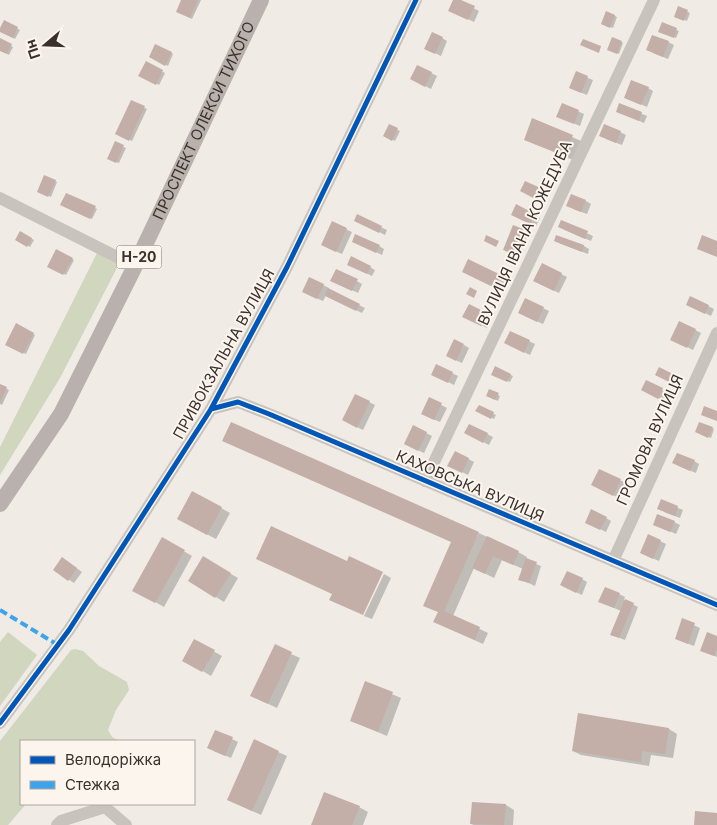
<svg xmlns="http://www.w3.org/2000/svg" width="717" height="825" font-family="Inter,sans-serif">
<rect width="100%" height="100%" fill="#f0ebe5"/>
<!-- green -->
<path fill="#d1d6bf" d="M98 251 120 262 60 378 0 475V447Z
M8 632 37 655 0 706V642Z
M75 649 83 651 99 666 127 682 129 690 116 710 108 730 112 737 119 741H21V804H26L8 825H0V741L71 650Z"/>
<!-- shadow -->
<path fill="#0003" d="M182 0H201L192 19 177 11Z
M455 0H458L479 11 474 22 455 13Z
M679 8 690 13 687 21 678 17Z
M607 12 617 17 613 28 605 25Z
M4 22 20 30 15 39 0 31Z
M662 24 679 31 676 38 662 32Z
M442 38 447 41 441 56 431 51Z
M0 40 13 47 9 55 0 50Z
M621 42 623 43 619 54 611 50Z
M668 42 674 45 668 59 653 53Z
M156 45 173 54 168 66 150 57Z
M146 63 165 73 159 85 140 75Z
M418 66 437 76 431 89 417 82Z
M576 73 593 80 587 95 570 88Z
M648 88 653 91 647 107 631 100Z
M132 102 147 109 132 141 117 134Z
M563 105 584 114 580 126 558 117Z
M620 105 647 116 644 123 623 114Z
M533 120 581 141 573 160 525 140Z
M390 126 400 131 395 141 385 136Z
M620 132 626 135 622 145 606 139Z
M115 143 126 148 119 163 108 159Z
M45 176 57 182 51 197 38 192Z
M544 191 549 194 545 203 527 194Z
M66 194 97 209 92 219 62 204Z
M586 201 591 204 587 214 573 209Z
M534 215 540 218 536 226 518 218Z
M358 216 387 230 385 235 361 223Z
M562 222 593 236 591 241 565 230Z
M332 223 352 232 342 254 328 248Z
M522 230 528 233 519 256 510 252Z
M21 233 34 240 30 247 17 239Z
M557 236 584 246 589 249 588 254 561 244 555 241Z
M359 244 379 246 384 249 382 255Z
M57 251 74 260 66 275 48 266Z
M354 267H370L375 270 372 276Z
M561 274 567 277 559 293 540 284Z
M469 275 500 276 506 279 501 290Z
M357 281 362 284 358 293 337 283Z
M323 285 329 288 328 290 365 308 362 313 326 295 323 301 309 295Z
M526 300 549 311 543 324 525 316Z
M469 306 492 317 487 328 469 320Z
M708 306 714 309 711 316 693 307Z
M16 325 35 335 26 354 6 344Z
M695 330 701 333 693 350 677 342Z
M511 333 535 344 530 355 511 346Z
M464 345 469 348 462 363 453 359Z
M496 368 513 376 510 382 493 374Z
M659 369 674 376 671 382 656 375Z
M452 373 458 376 454 385 438 377Z
M646 382 668 393 664 401 648 393Z
M0 385 9 390 2 405 0 404Z
M490 391 500 396 498 401 488 396Z
M430 399 447 408 440 422 428 417Z
M369 402 375 405 363 430 349 423Z
M479 406 496 415 494 419 477 411Z
M712 428 714 429 711 438 699 433Z
M426 433 432 436 424 453 411 447Z
M487 434 493 437 489 445 471 436Z
M455 452 474 462 468 475 454 468Z
M694 461 699 464 696 473 679 466Z
M620 480 626 483 619 498 598 488Z
M662 501 683 510 680 518 664 512Z
M221 508 230 513 216 539 187 524Z
M606 518 611 521 606 532 592 525Z
M674 522 680 525 676 534 655 525Z
M479 533 518 552 527 557 526 560 541 566 535 586 520 579 523 569 502 560 494 578 474 568 453 616 488 633 483 644 443 626 439 612 433 610Z
M163 539 192 556 164 607 134 590Z
M660 541 666 544 659 561 647 556Z
M203 558 238 578 224 602 190 581Z
M68 562 82 572 74 583 54 570Z
M384 574 391 578 372 619 364 616Z
M582 579 587 582 582 595 567 588Z
M619 594 625 597 624 600 638 607 625 640 617 637 621 611 605 604Z
M682 620 700 628 694 646 681 641Z
M717 638V657L707 653Z
M195 641 222 656 211 676 184 660Z
M291 654 300 658 277 708 260 700Z
M366 683 401 698 387 736 352 721Z
M669 729 677 734 673 758 651 755 649 766 581 755 573 751Z
M216 731 238 742 231 758 214 751Z
M278 752 287 756 261 815 237 804Z
M506 805 514 810 513 825H474L471 824Z
M359 807 368 812 363 825H312Z"/>
<!-- building -->
<path fill="#c3afa7" d="M181 0H198L190 18 176 12Z
M453 0H461L475 6 468 20 448 11Z
M678 6 688 10 684 21 674 17Z
M606 11 615 15 610 28 601 24Z
M4 20 18 27 13 38 0 32V28Z
M662 22 677 28 674 38 658 32Z
M432 32 443 37 435 54 424 49Z
M652 35 669 41 663 57 646 50Z
M612 37 622 41 617 54 607 50Z
M0 38 12 44 7 54 0 51Z
M583 39 601 46 599 53 580 45Z
M155 44 172 52 165 66 149 57Z
M146 61 163 70 156 85 138 76Z
M417 65 432 72 425 87 410 79Z
M576 71 588 76 581 93 569 88Z
M631 80 649 87 641 105 624 98Z
M131 100 145 106 129 141 115 134Z
M562 103 579 110 574 124 556 117Z
M619 103 642 112 639 121 616 112Z
M532 118 573 135 565 156 524 140Z
M389 124 398 128 392 141 383 136Z
M604 124 621 131 616 143 599 136Z
M115 141 124 145 116 163 107 159Z
M44 175 56 180 48 197 37 192Z
M525 181 545 190 539 201 520 191Z
M66 193 96 206 90 219 60 205Z
M571 194 586 200 581 212 566 206Z
M516 204 535 214 530 224 511 215Z
M357 214 382 226 379 233 354 221Z
M561 220 588 231 585 239 558 227Z
M332 221 347 228 336 252 321 245Z
M513 225 523 229 513 254 503 250Z
M20 231 32 238 27 247 15 240Z
M355 234 380 245 376 253 352 242Z
M486 235 499 241 496 247 484 241Z
M556 235 584 245 582 252 554 241Z
M702 235 717 241V257L697 249Z
M56 249 73 258 63 275 47 267Z
M351 256 371 266 367 274 347 265Z
M468 259 501 275 495 288 462 272Z
M542 263 562 273 554 291 533 281Z
M336 269 358 279 352 291 330 281Z
M309 277 324 284 317 299 302 292Z
M470 287 477 291 474 298 466 294Z
M328 288 360 304 356 311 325 296Z
M690 296 709 305 705 314 686 305Z
M525 298 544 307 537 322 518 313Z
M469 304 487 313 481 326 462 317Z
M679 321 696 329 687 348 670 340Z
M16 323 34 333 23 354 5 345Z
M510 331 530 340 524 353 504 343Z
M454 339 464 344 456 361 446 356Z
M436 364 453 372 448 383 431 375Z
M495 366 511 374 507 382 491 375Z
M659 367 673 374 669 382 655 375Z
M646 380 663 388 658 399 641 390Z
M0 384 7 387 0 403Z
M489 389 499 393 495 400 486 396Z
M355 394 370 401 357 428 342 420Z
M429 397 442 403 434 420 421 414Z
M479 405 494 412 491 419 475 411Z
M704 406 717 411V421L701 415Z
M231 422 479 532 444 611 480 627 475 640 433 622 438 612 423 606 451 542 222 441Z
M699 422 713 427 708 438 695 432Z
M469 424 488 433 483 443 464 433Z
M413 425 427 432 418 451 404 444Z
M455 451 469 458 462 473 447 466Z
M677 453 695 460 690 471 672 463Z
M599 469 621 479 613 496 591 485Z
M192 491 222 507 207 535 177 519Z
M661 499 678 506 675 516 657 509Z
M591 509 607 517 600 530 585 523Z
M657 514 675 521 670 532 653 525Z
M271 526 347 561 349 556 383 572 363 615 329 600 332 594 256 559Z
M648 534 661 540 653 559 640 553Z
M487 536 519 551 513 565 493 556 485 574 472 568Z
M162 537 185 550 155 603 132 591Z
M203 556 231 573 215 598 188 581Z
M62 557 77 568 68 581 53 570Z
M526 558 537 562 529 583 518 580Z
M567 571 583 578 576 593 560 585Z
M605 587 620 593 614 608 598 602Z
M625 599 634 603 619 638 610 635Z
M682 618 695 623 688 644 675 639Z
M707 632 717 636V649L714 656 700 651Z
M194 639 215 650 202 672 182 661Z
M275 644 292 652 268 704 250 696Z
M365 681 393 692 378 732 350 721Z
M578 713 669 728 665 754 642 751 641 762 572 751Z
M215 730 233 737 225 756 207 748Z
M254 739 279 751 252 811 227 800Z
M324 792 360 806 352 825H311Z
M472 802 506 804 504 825 470 824Z
M695 811 717 813V825H694Z"/>
<g fill="none" stroke-linecap="round" stroke-linejoin="round">
<!-- minor -->
<path stroke="#c9c3be" stroke-width="12" d="M0 198 135 266
M211 409 238 402 269 414 717 605
M425 481 654 0
M613 561 717 333
M0 723 69 630 211 409 287 267 416 0
M57 825 61 821 105 807 126 825"/>
<!-- major -->
<path stroke="#b8b1ad" stroke-width="16" id="s1" d="M0 504 61 414 135 266 261 0"/>
<!-- quiet -->
<path stroke="#3fa3eb" stroke-width="4" stroke-dasharray="8 4" stroke-linecap="butt" d="M0 610 58 645"/>
<!-- cycleway casing -->
<g stroke="#fbf5ee" stroke-width="8">
<path id="cycleway" d="M211 409 238 402 269 414 717 605
M0 723 69 630 211 409 287 267 416 0"/>
</g>
<!-- cycleway -->
<use href="#cycleway" stroke="#0057b8" stroke-width="5"/>
</g>
<g text-anchor="middle" stroke-width="4" stroke-linejoin="round" paint-order="stroke">
<!-- shield labels -->
<rect fill="#fbf5ee" stroke="#756b66" stroke-width="1" x="116.5" y="245.5" width="45" height="23" rx="4"/>
<g font-size="14" font-weight="bold" fill="#3b302b">
<text x="139" y="262">Н-20</text>
</g>
<!-- street labels -->
<g font-size="15" fill="#3b302b" stroke="#fbf5ee">
<text dy="5" stroke="none"><textPath href="#s1" startOffset="435">ПРОСПЕКТ ОЛЕКСИ ТИХОГО</textPath></text>
<text transform="translate(525 233) rotate(-65)" y="5">ВУЛИЦЯ ІВАНА КОЖЕДУБА</text>
<text transform="translate(224 354) rotate(-61)" y="5">ПРИВОКЗАЛЬНА ВУЛИЦЯ</text>
<text transform="translate(650 440) rotate(-66)" y="5">ГРОМОВА ВУЛИЦЯ</text>
<text transform="translate(470 486) rotate(23)" y="5">КАХОВСЬКА ВУЛИЦЯ</text>
</g>
</g>
<!-- legend -->
<rect x="20" y="740" width="175" height="65" fill="#fbf5ee" stroke="#aea6a0"/>
<rect x="30" y="756" width="25" height="8" fill="#0057b8" stroke="#aea6a0"/>
<text x="65" y="765" font-size="15" fill="#3b302b">Велодоріжка</text>
<rect x="30" y="781" width="25" height="8" fill="#3fa3eb" stroke="#aea6a0"/>
<text x="65" y="790" font-size="15" fill="#3b302b">Стежка</text>
<!-- north arrow -->
<g transform="translate(45 45) rotate(251)" stroke="#fbf5ee" stroke-width="4" paint-order="stroke">
<path d="M0-4L9 19L0 12L-9 19Z" fill="#3b302b"/>
<text y="-8" font-size="14" font-weight="bold" text-anchor="middle" fill="#3b302b">Пн</text>
</g>
</svg>
